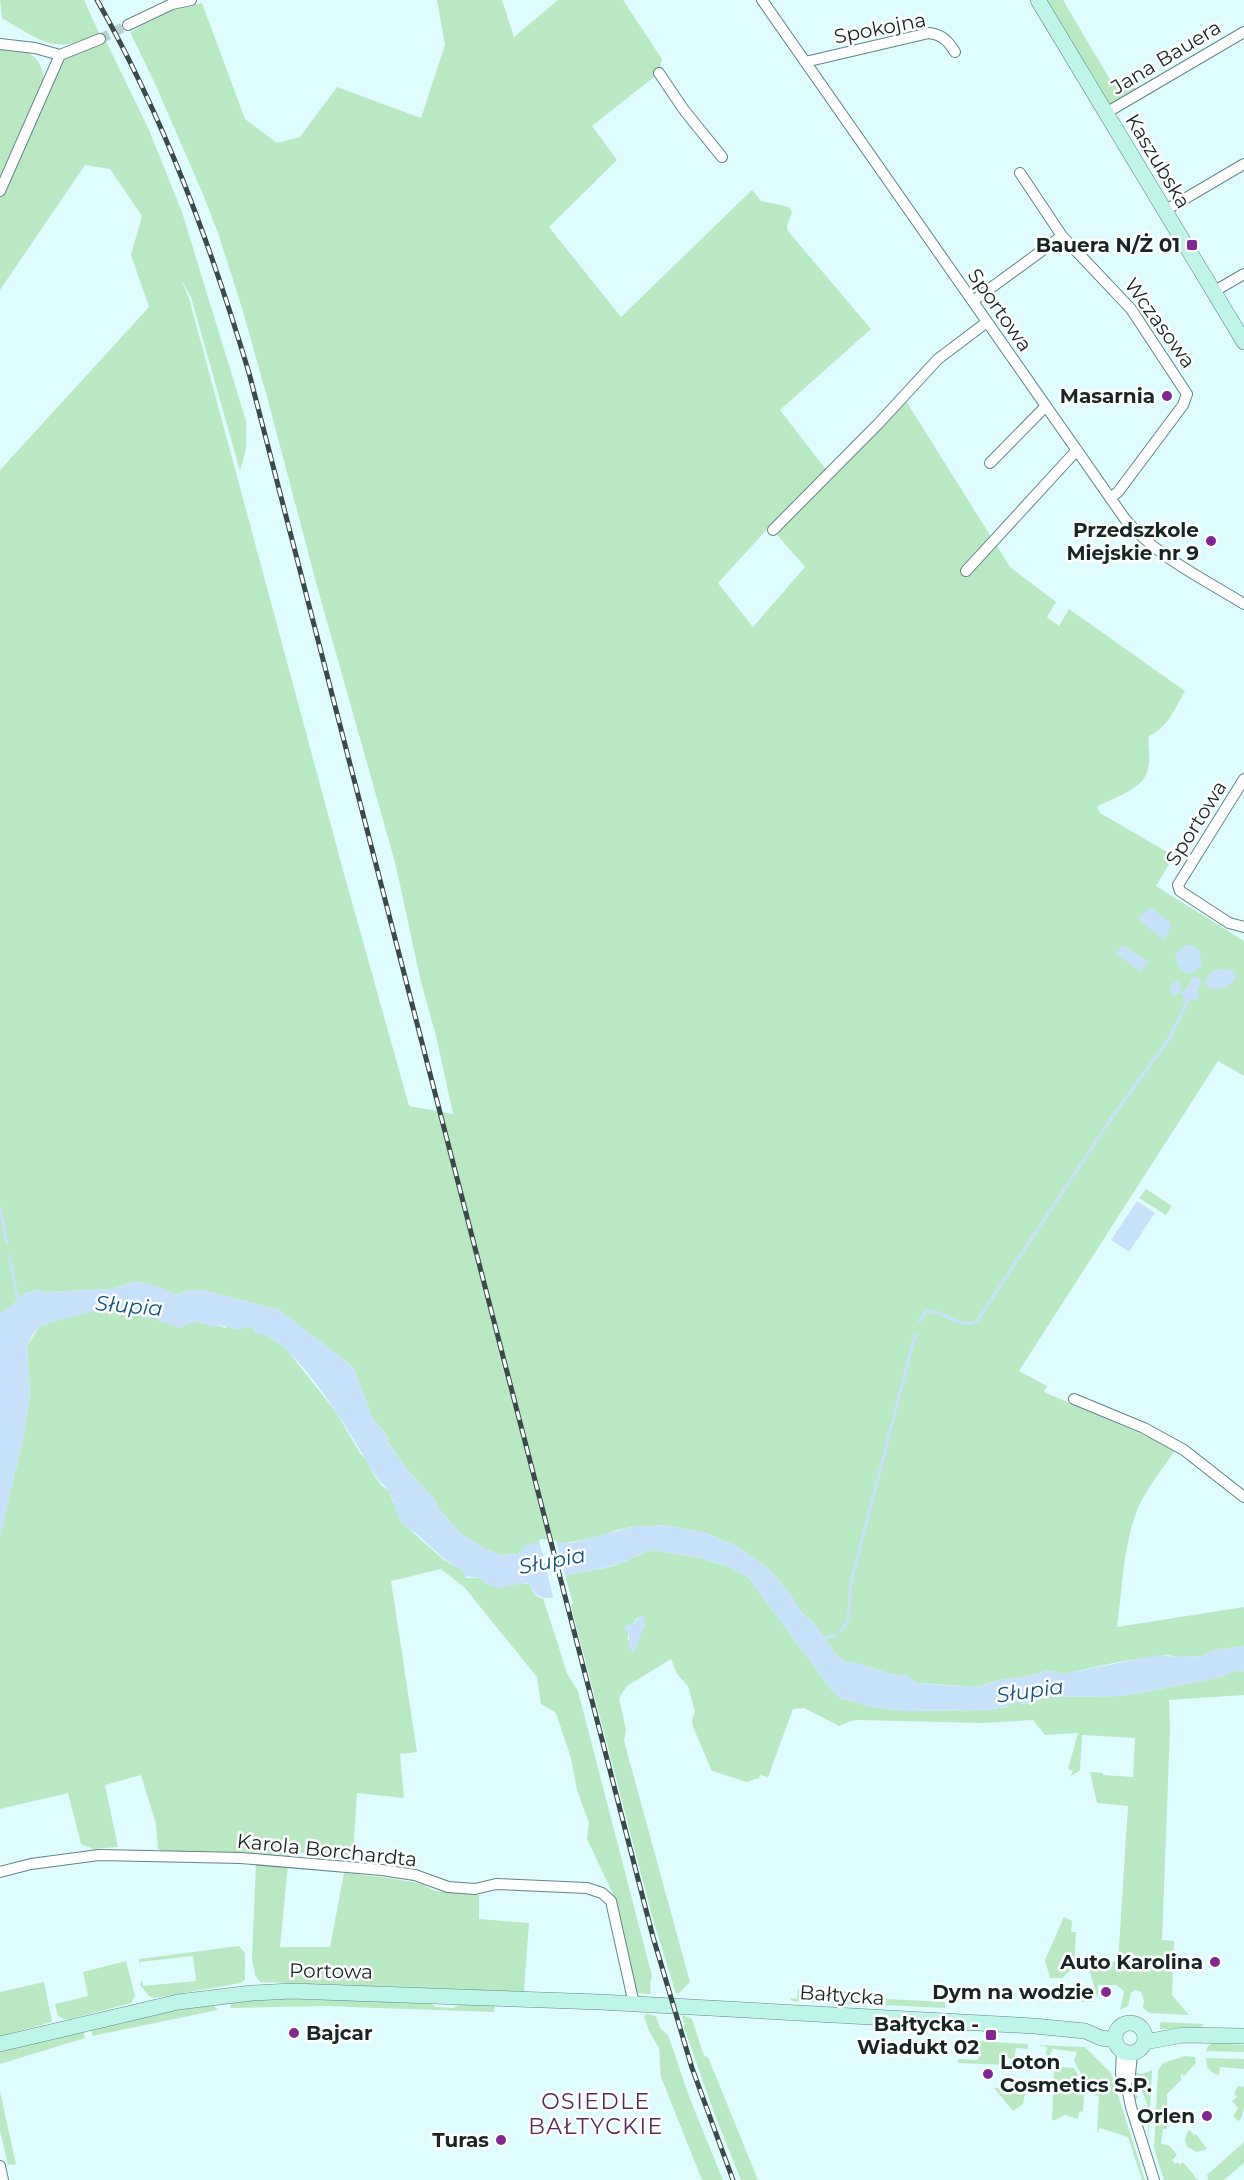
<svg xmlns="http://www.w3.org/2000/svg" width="1244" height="2180" font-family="Montserrat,sans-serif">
<rect width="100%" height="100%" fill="#dffdfe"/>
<!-- green -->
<path fill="#b9e9c3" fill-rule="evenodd" d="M0 0H84L100 35C54 54 42 42 2 18Z
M437 0H502L514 37 558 0H623L662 59 659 73 592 126 617 160 549 227 621 317 752 190 761 201 789 207 792 212 787 226 788 231 871 329 780 410 827 471 782 513 718 583 753 627 805 567 773 530 906 401 1010 567 1056 602 1047 617 1059 626 1069 609 1185 691C1175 709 1168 727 1149 736 1147 746 1151 753 1149 764 1146 791 1116 795 1097 807L1100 813 1174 856 1156 886 1244 941V1076L1218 1061 1019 1371 1047 1386 1044 1392 1176 1449C1162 1470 1143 1492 1135 1516 1123 1551 1122 1590 1117 1627L1244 1607V1646L1214 1650 1203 1656 1180 1657 1166 1655 1118 1662 1064 1674 1049 1670 1024 1677 999 1680 976 1687 917 1683 907 1676 890 1674 857 1663 847 1662 837 1656 814 1623 801 1612 790 1594 770 1570 739 1547 703 1532 663 1525 632 1527 617 1530 599 1537 521 1551 517 1554 500 1555 485 1549 460 1533 439 1509 434 1499 406 1468 389 1444 387 1436 372 1417 353 1367 279 1310 203 1290H188L177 1295 137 1281 112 1289 47 1292 36 1290 24 1294 10 1307 0 1313V470L149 307 131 255 142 216 110 169 85 165 0 290V191L60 55 104 37 149 130 182 212 246 421V449L240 471 191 297 181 279 189 298 343 870 409 1106 453 1114 436 1036 420 978 396 866 317 586 267 397 242 308 218 233 204 197 157 88 130 32 176 8 202 3 245 119 277 143 300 137 337 87 421 118 445 45Z
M1043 0H1063L1109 78 1137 89 1112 104 1108 103Z
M0 46C23 48 42 53 44 80L0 180Z
M1146 1189 1172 1206 1166 1215 1139 1198Z
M107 1308H128L149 1318 153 1315 159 1321 193 1323 197 1321C207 1326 216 1323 225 1328L229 1326 237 1329 252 1327 284 1346 336 1412 360 1453 369 1463 373 1474 381 1485 389 1491 401 1522 444 1560 462 1570 466 1578H479L487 1584 509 1586 518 1583 530 1584C532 1591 535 1598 543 1598L567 1673 578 1691 652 1976 650 1983 651 1994 638 1993 635 1989 613 1894 587 1839 589 1823 577 1790 571 1758 556 1713 541 1704 537 1677 465 1588 441 1569 391 1581 417 1752 400 1754 404 1798 357 1793 353 1857 290 1852 289 1860 170 1854 158 1849 156 1824 141 1775 105 1785 118 1847 93 1849 81 1844 68 1793 0 1809V1536L25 1430 30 1392 27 1346 39 1327 66 1317Z
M650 1550 697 1557 732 1568 748 1577 833 1692 840 1698 871 1707 904 1711 988 1710 1005 1707 1013 1702 1025 1704 1048 1697 1124 1696 1221 1677 1236 1670 1244 1672V1695L1169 1700 1170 1731 1162 1940 1174 1941 1172 1995 1189 2015 1150 2013 1143 2008 1144 2001 1141 1992 1135 1990 1131 1993 1128 2006 1120 2010 1124 1991 1116 1985H1098V2000L1087 1961 1118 1962 1128 1806 1097 1803 1090 1772 1103 1773V1775L1133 1777 1135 1738 1082 1735 1080 1770 1070 1777 1073 1771 1068 1769 1078 1733 1045 1735 1033 1720 982 1723 859 1720 851 1721 839 1726 804 1708 793 1709 768 1777 760 1775 759 1778 747 1782 712 1771 693 1727 692 1720 695 1712 688 1686 677 1674 671 1659 627 1686 619 1698 626 1730 624 1741 690 1982 679 1993 676 1994 652 1916 571 1606 573 1603 565 1576C582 1571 599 1570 616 1565 628 1561 639 1554 650 1550ZM638 1617 645 1623 633 1653 628 1639V1626L633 1624Z
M256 1862 288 1865 280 1947H330L344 1873 390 1878 422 1884 435 1891 479 1895V1919L529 1923 524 1992 260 1982 255 1975 252 1958Z
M1064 1917 1072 1921 1071 1932H1076L1074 1967 1062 1978H1050L1045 1960Z
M239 1946 245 1953V1980L241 1983 154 1998 149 1996 140 1985 142 1980 143 1986 196 1981 193 1956 140 1962V1970L139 1959Z
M126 1961 135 1996 131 2003 70 2019H64L58 2016 55 2004 88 1996 83 1972Z
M44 1982 52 2022 0 2036V1992Z
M798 1989 856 1992 855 2003 863 2005 792 2001 790 1998 797 1999Z
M1038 1994 1080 1996 1081 1994 1085 1997 1088 1994 1091 2002 1038 1999Z
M274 1999H347L432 2004 436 2007 454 2008 459 2004 495 2006 494 2012 322 2006 230 2008 232 2002Z
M886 1999 945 2002V2008L886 2005Z
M213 2005 218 2010 92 2036V2030L189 2007Z
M647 2014 656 2016 660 2028 668 2035 690 2099 723 2180H702L661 2077 659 2048 649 2031 644 2016Z
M682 2015 692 2019 704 2056 708 2057 758 2180H741L716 2118 683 2025H685Z
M1162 2022 1205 2024 1197 2029H1160V2023Z
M83 2031 85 2038 0 2064V2052Z
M979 2041 1028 2044V2049L1016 2048 1014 2059 1007 2058 1006 2065 958 2063V2059L978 2060Z
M1213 2043 1244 2045V2052L1206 2051 1208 2046Z
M1036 2045 1085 2047 1111 2073 1145 2180H1142L1128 2137 1100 2128 1097 2133 1099 2096 1093 2095 1074 2061 1077 2052 1053 2049 1049 2056 1046 2055 1047 2047Z
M1185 2056 1195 2057 1196 2063 1184 2076 1182 2074 1180 2077 1182 2079 1167 2094V2129H1163L1161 2144 1169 2145 1177 2155 1172 2160 1175 2164 1178 2162 1180 2165 1183 2162 1198 2180H1164L1154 2148 1158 2070 1163 2063Z
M1206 2058 1244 2059V2069L1220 2067 1219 2075 1213 2073 1207 2067Z
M1035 2065 1074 2068 1088 2094H1084L1083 2111 1079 2112 1078 2119 1065 2115 1052 2121 1054 2068Z
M1152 2070 1148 2150V2107L1138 2079 1133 2081 1138 2098 1135 2100 1132 2096 1133 2072 1142 2074Z
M1238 2086 1244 2087V2108L1241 2119 1238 2121 1233 2116 1238 2108 1232 2101 1237 2097 1234 2094Z
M994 2088 1026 2089 1023 2104 1013 2111Z
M0 2092 16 2164 8 2165 0 2131Z
M1189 2129 1194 2135 1196 2134 1207 2149 1197 2152 1187 2147 1185 2139Z
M1244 2142V2163L1224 2180H1208L1207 2175Z"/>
<!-- water -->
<path fill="#c7e1fb" d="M1152 908 1172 924 1164 940 1140 921 1139 917 1147 910Z
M1122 945 1149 962 1141 972 1116 954Z
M1186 945H1191L1199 950 1202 964 1198 969 1189 974C1179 970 1177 964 1175 954Z
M1217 969H1227L1233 972 1235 979C1229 987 1220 990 1210 989L1205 982 1209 974Z
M1194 976 1202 980 1197 990 1199 998 1187 1002 1184 1000 1183 994 1179 993 1174 996 1170 991 1171 985 1176 981 1180 983V990L1184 992Z
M1137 1201 1155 1213 1129 1252 1111 1240Z
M137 1281 158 1286 177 1295 188 1290H203L279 1310 353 1367 372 1417 387 1436 389 1445 406 1468 434 1499 439 1509 460 1533 485 1549 500 1555 517 1554 521 1551 524 1545 539 1542 572 1543 632 1527 663 1525 703 1532 739 1547 770 1570 790 1594 801 1612 814 1623 837 1656 847 1662 857 1663 890 1674 907 1676 917 1683 939 1685 977 1687 999 1680 1024 1677 1049 1670 1064 1674 1158 1655 1180 1657 1203 1656 1214 1650 1244 1646V1672L1236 1670 1221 1677 1124 1696 1048 1697 1025 1704 1013 1702 1005 1707 988 1710 904 1711 871 1707 840 1698 833 1692 748 1577 732 1568 697 1557 650 1550C638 1554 627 1562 614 1565 598 1570 581 1571 566 1576L552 1598C540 1598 534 1596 530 1584L526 1583 498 1588 487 1584 479 1578 464 1576 462 1570C445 1562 433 1548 419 1536 413 1532 405 1527 401 1522 395 1513 395 1500 389 1492 385 1485 378 1481 374 1474 356 1442 294 1335 256 1333L252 1327 237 1329 219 1325 214 1327 197 1321 179 1328 159 1321 153 1315 150 1318 128 1308H107L55 1321 39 1327 33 1334 27 1346 30 1392 25 1430 0 1536V1313L10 1307 24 1294 37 1290 47 1292 112 1289Z
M641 1615 644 1617 645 1623 634 1653 629 1648V1635L624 1626 633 1624Z"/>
<!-- pier -->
<path fill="#dffdfe" d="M543 1539 556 1540 566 1578 554 1600 539 1540Z"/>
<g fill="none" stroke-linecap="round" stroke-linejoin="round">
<!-- stream -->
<path stroke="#c7e1fb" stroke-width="3" d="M0 1208 7 1244
M9 1256 19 1305
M919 1321 927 1311C946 1310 958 1330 977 1321L1110 1120 1171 1036 1187 1002
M841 1631C852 1620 849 1601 850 1586L915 1335
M822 1638 835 1636"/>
<!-- minor-tunnel -->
<path stroke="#b7d2d3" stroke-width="10" stroke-dasharray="10 5" stroke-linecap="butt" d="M100 39 128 25"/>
<!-- minor casing -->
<g stroke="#628486" stroke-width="12">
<path id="minor" d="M762 0 1125 519C1157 557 1202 578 1244 604
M128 25 172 4 191 0
M0 44 35 48 60 55 100 39
M805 62 929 33C943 35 948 41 955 52
M659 73 684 110 722 157
M1105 111 1111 110 1244 32
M1020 173 1062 236 1131 309 1187 394 1183 405 1118 492 1110 498
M0 191 60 55
M1164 211 1244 164
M1213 292 1244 274
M973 301 1062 236
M990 463 1046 406
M773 530 878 424 938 359 987 322
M966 571 1077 450
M1244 779 1178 885 1180 891 1229 923 1244 927
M1074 1399 1144 1428 1184 1450 1244 1497
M0 1872 31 1864 99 1855 241 1858 382 1870 415 1875 448 1887 475 1889 496 1884 587 1888 602 1893 611 1901 634 2004
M1122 2050 1121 2074 1126 2083 1130 2075 1132 2053
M1126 2083 1131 2107 1154 2180
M0 2166 3 2180"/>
</g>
<!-- secondary casing -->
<g stroke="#628486" stroke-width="16">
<path id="secondary" d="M1038 0 1244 342
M1115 2038a15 15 0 1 1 30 0a15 15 0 1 1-30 0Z
M1145 2042 1183 2035 1244 2036
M0 2044 178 2002 252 1993 291 1991 600 2002 1034 2026 1085 2031 1101 2038 1115 2040"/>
</g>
<!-- minor -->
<use href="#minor" stroke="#fff" stroke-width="10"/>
<!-- secondary -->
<use href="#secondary" stroke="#bff4e9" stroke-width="15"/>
<!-- rail casing -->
<g stroke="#3a4a4b" stroke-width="5">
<path id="rail" d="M97 0C164 118 210 243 249 373L653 1937 692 2068 733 2180"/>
</g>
<!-- rail -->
<use href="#rail" stroke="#fff" stroke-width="3" stroke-dasharray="9" stroke-linecap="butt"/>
</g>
<!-- markers -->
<g fill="#822692" stroke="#fff" stroke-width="2">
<rect x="1186" y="239" width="12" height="12" rx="3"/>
<circle cx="1167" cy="396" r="6"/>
<circle cx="1211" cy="541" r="6"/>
<circle cx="1215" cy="1962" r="6"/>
<circle cx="1106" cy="1992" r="6"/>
<circle cx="294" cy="2033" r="6"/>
<rect x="985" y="2029" width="12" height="12" rx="3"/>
<circle cx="988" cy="2074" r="6"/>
<circle cx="1207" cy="2116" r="6"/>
<circle cx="501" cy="2140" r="6"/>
</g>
<g text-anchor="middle" stroke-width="5" stroke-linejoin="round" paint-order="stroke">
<!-- street labels -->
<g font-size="20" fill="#172525" stroke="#fff">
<text transform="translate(880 28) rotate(-11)" y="7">Spokojna</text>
<text transform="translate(1166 57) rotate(-31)" y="7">Jana Bauera</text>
<text transform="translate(1158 161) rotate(59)" y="7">Kaszubska</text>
<text transform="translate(1000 310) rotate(55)" y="7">Sportowa</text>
<text transform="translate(1160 323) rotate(54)" y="7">Wczasowa</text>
<text transform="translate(1196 823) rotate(-58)" y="7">Sportowa</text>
<text transform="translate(327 1850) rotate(6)" y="7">Karola Borchardta</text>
<text transform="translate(331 1971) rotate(1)" y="7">Portowa</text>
<text transform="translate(842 1995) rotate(4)" y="7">Bałtycka</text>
</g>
<!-- poi labels -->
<g font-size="20" font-weight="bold" fill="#172525" stroke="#fff" text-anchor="end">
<text x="1180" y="252">Bauera N/Ż 01</text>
<text x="1155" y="403">Masarnia</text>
<text x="1199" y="537">Przedszkole<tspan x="1199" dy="23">Miejskie nr 9</tspan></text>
<text x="1203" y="1969">Auto Karolina</text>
<text x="1094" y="1999">Dym na wodzie</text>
<text x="979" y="2031">Bałtycka -<tspan x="979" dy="23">Wiadukt 02</tspan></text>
<text x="306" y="2040" text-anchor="start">Bajcar</text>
<text x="1000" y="2069" text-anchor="start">Loton<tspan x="1000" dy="23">Cosmetics S.P.</tspan></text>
<text x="1195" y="2123">Orlen</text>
<text x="489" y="2147">Turas</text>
</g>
<!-- water labels -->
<g font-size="21" font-style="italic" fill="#115286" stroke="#fff">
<text transform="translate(129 1306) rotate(5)" y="7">Słupia</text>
<text transform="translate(552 1561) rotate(-11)" y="7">Słupia</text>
<text transform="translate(1030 1691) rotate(-8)" y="7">Słupia</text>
</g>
<!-- quarter labels -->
<g font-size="22" letter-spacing="1.5" fill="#53285c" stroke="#fff">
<text x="596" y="2109">OSIEDLE<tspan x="596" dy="25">BAŁTYCKIE</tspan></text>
</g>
</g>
</svg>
